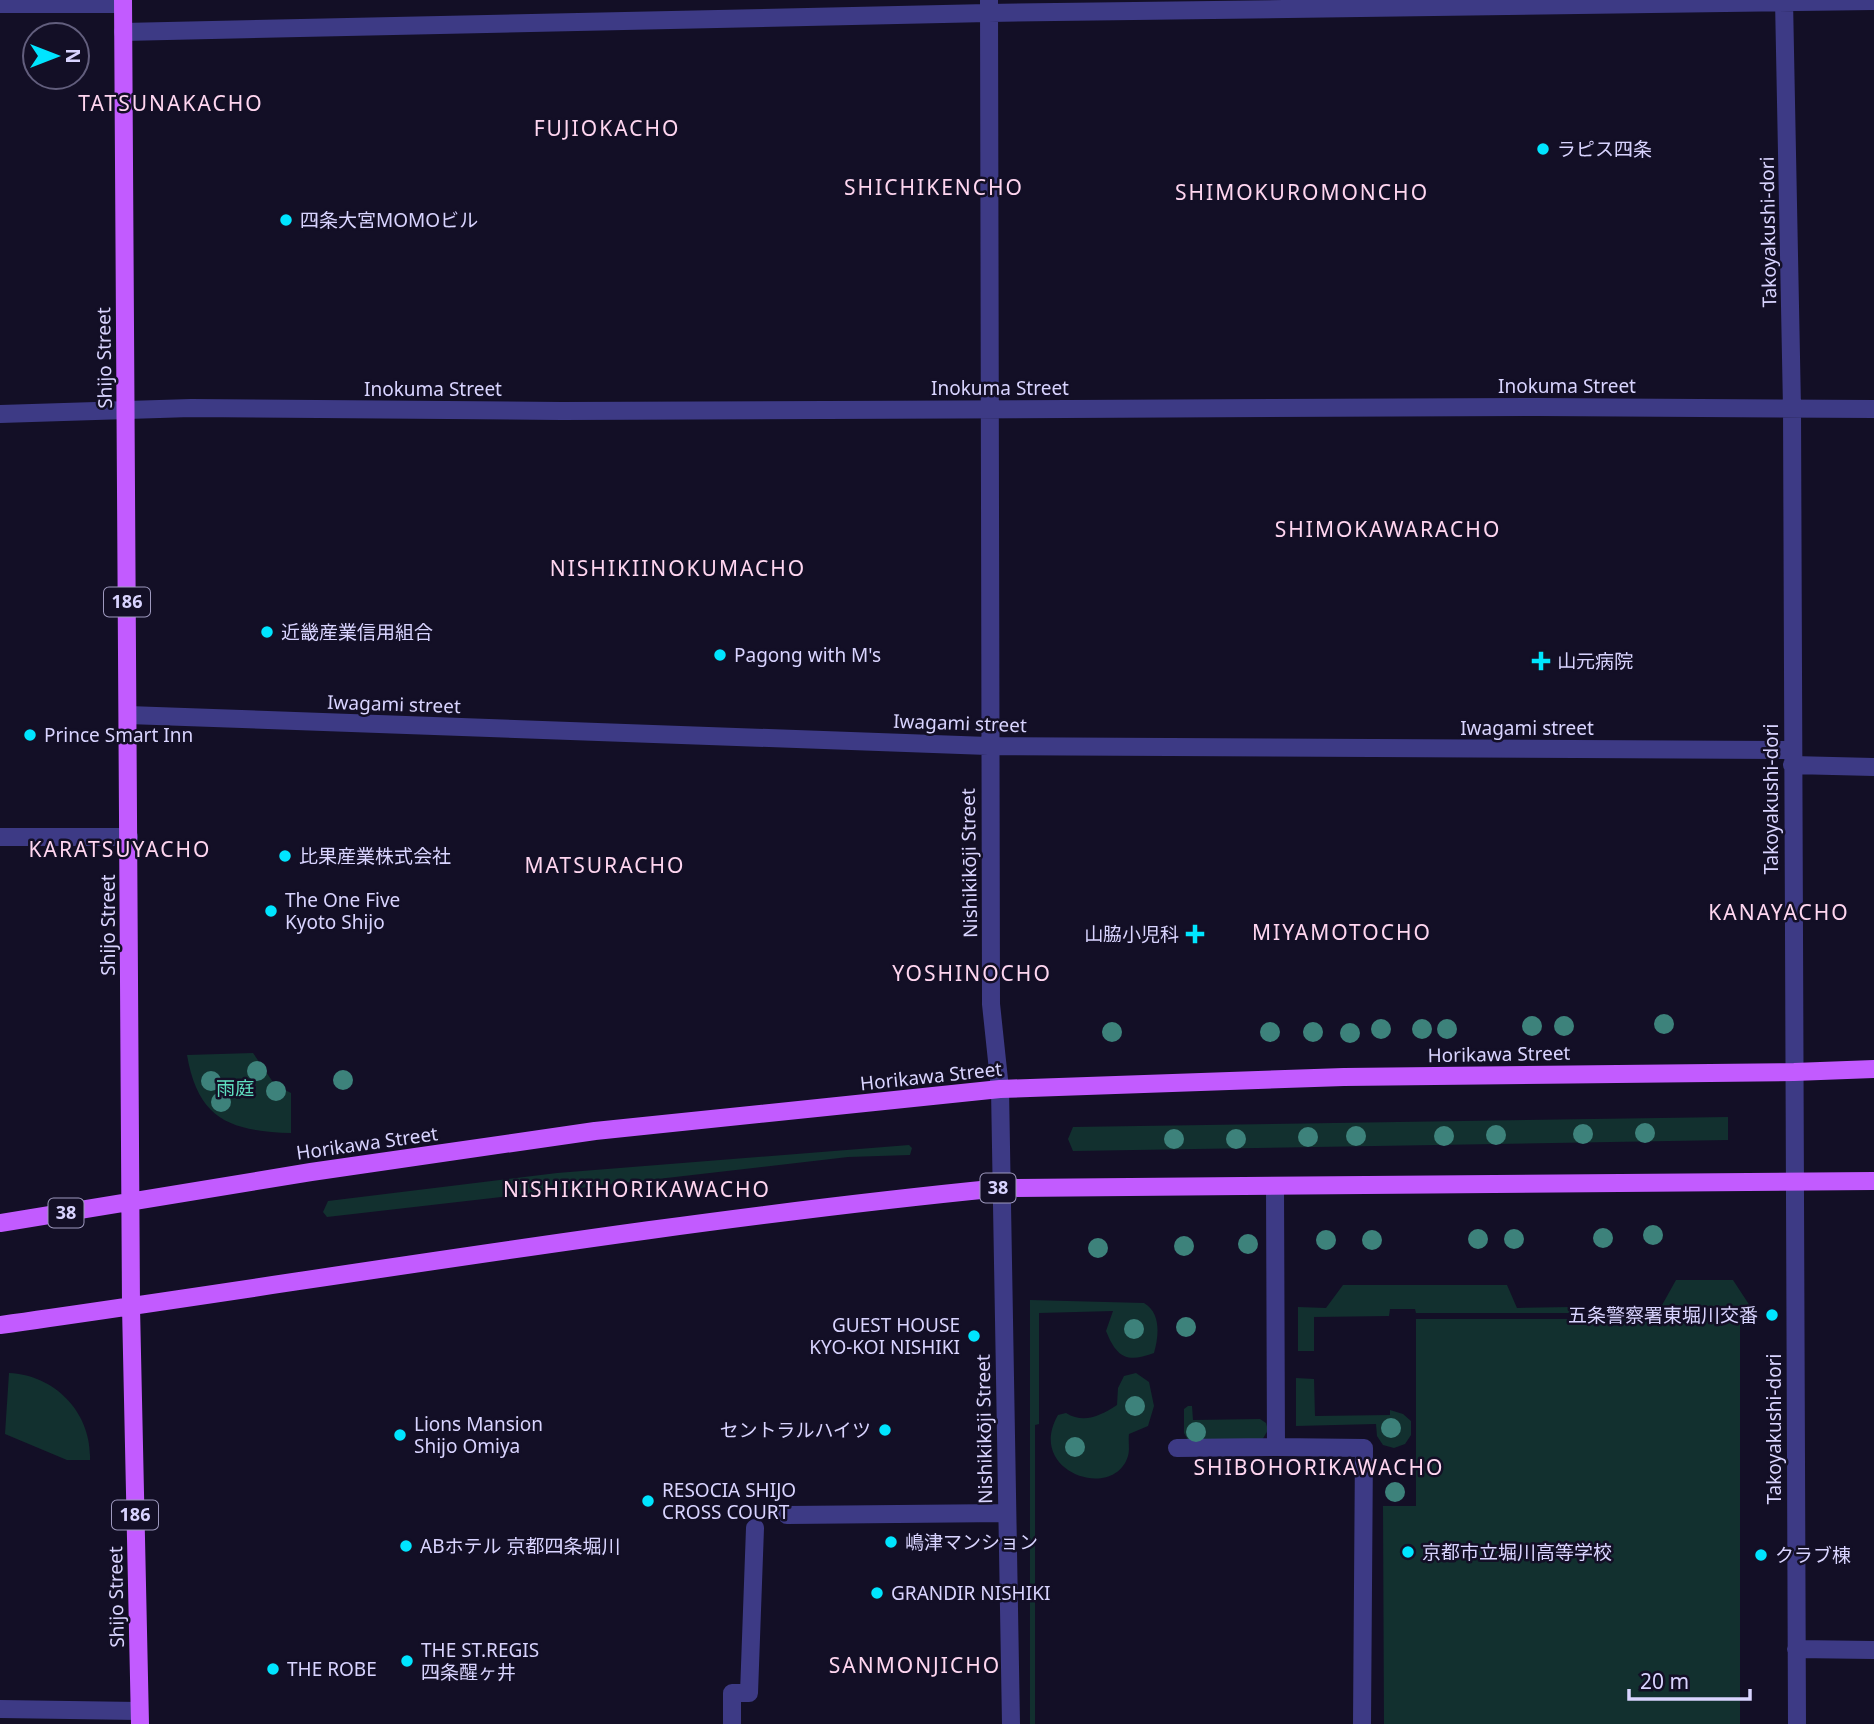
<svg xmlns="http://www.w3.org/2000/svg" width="1874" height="1724" font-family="'Noto Sans','Noto Sans JP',sans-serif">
<rect width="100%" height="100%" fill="#130f26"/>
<!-- green -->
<path fill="#12302f" d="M253 1053 275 1085 291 1093V1133C231 1131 198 1120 187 1055Z
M1728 1117V1140L1073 1151 1068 1139 1073 1127Z
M909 1145 912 1148 910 1155 848 1157 327 1217 323 1212 328 1201 557 1173Z
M1676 1280H1733L1750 1306 1661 1307Z
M1343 1285H1507L1517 1308 1572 1307 1573 1313H1416L1415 1309H1390L1389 1316 1314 1317V1351H1298V1307L1326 1308Z
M1030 1300 1144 1303C1161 1313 1159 1335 1154 1353 1127 1363 1117 1358 1106 1331L1113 1311 1039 1313V1424L1035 1425V1724H1030Z
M1416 1319H1740V1724H1384L1383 1506H1416Z
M9 1373C55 1375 92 1413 90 1460H67L5 1434Z
M1136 1373 1149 1382 1154 1406 1148 1426 1129 1434C1128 1441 1130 1449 1128 1456 1114 1502 1025 1472 1058 1415L1066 1413C1084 1424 1100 1416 1117 1405L1118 1388 1124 1376Z
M1296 1378 1314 1379 1315 1416 1390 1415V1410L1403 1414 1411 1421V1435L1405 1444 1394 1448 1383 1445 1377 1436 1376 1424 1296 1426Z
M1188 1406H1192L1193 1420 1260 1419 1266 1423 1268 1430 1262 1440H1188L1184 1433V1409Z"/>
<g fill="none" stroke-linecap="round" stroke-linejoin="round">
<!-- minor -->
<path stroke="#3d3a85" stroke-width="18" d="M989 0 991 1004 1000 1089 1011 1724
M1784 0 1792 408 1797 1724
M0 4H123
M123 32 988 13 1874 1
M0 414 191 408 562 411 1539 407 1874 409
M128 715 988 746 1792 750
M1792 765 1874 767
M0 837H129
M1276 1447 1364 1448 1362 1724
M1177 1448 1276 1447 1275 1187
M787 1515 1007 1513
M1796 1649 1874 1650
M0 1709 139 1711
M732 1724V1693H749L755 1528"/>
<!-- major -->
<path stroke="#c25bff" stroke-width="18" d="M123 0 131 1307 140 1724
M0 1223 311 1172 595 1131 1000 1089 1344 1077 1794 1072 1874 1069
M0 1325C334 1278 666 1221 1001 1188L1874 1181"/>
</g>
<!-- trees -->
<g fill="#3d827b">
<circle cx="1664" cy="1024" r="10"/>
<circle cx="1532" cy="1026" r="10"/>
<circle cx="1564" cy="1026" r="10"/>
<circle cx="1381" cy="1029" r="10"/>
<circle cx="1422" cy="1029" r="10"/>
<circle cx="1447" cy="1029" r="10"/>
<circle cx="1112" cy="1032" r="10"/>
<circle cx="1270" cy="1032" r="10"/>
<circle cx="1313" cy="1032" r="10"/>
<circle cx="1350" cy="1033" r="10"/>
<circle cx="257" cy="1071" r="10"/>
<circle cx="343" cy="1080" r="10"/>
<circle cx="211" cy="1081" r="10"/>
<circle cx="276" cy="1091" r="10"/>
<circle cx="221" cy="1102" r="10"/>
<circle cx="1645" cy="1133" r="10"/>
<circle cx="1583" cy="1134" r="10"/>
<circle cx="1496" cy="1135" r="10"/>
<circle cx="1356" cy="1136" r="10"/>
<circle cx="1444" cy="1136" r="10"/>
<circle cx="1308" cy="1137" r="10"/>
<circle cx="1174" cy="1139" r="10"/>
<circle cx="1236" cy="1139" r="10"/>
<circle cx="1653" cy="1235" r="10"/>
<circle cx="1603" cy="1238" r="10"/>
<circle cx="1478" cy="1239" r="10"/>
<circle cx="1514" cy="1239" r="10"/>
<circle cx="1326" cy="1240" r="10"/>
<circle cx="1372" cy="1240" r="10"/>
<circle cx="1248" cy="1244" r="10"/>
<circle cx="1184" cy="1246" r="10"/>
<circle cx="1098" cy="1248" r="10"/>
<circle cx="1186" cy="1327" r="10"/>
<circle cx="1134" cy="1329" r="10"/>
<circle cx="1135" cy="1406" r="10"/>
<circle cx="1391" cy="1428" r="10"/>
<circle cx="1196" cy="1432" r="10"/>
<circle cx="1075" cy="1447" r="10"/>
<circle cx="1395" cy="1492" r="10"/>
</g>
<!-- markers -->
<g fill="#00e5ff" stroke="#130f26" stroke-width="2.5">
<circle cx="1543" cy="149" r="7"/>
<circle cx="286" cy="220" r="7"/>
<circle cx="267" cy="632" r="7"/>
<circle cx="720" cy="655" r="7"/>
<path d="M1537.5 650.5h7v7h7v7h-7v7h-7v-7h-7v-7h7z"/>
<circle cx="30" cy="735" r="7"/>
<circle cx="285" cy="856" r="7"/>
<circle cx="271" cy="911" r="7"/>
<path d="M1191.5 923.5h7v7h7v7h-7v7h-7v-7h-7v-7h7z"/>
<circle cx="1772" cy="1315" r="7"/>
<circle cx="974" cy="1336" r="7"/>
<circle cx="885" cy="1430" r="7"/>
<circle cx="400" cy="1435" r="7"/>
<circle cx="648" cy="1501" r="7"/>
<circle cx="891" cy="1542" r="7"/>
<circle cx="406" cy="1546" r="7"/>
<circle cx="1408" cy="1552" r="7"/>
<circle cx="1761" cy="1555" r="7"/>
<circle cx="877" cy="1593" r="7"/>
<circle cx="407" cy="1661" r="7"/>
<circle cx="273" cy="1669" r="7"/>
</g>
<g text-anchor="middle" stroke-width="5" stroke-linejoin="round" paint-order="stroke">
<!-- shield labels -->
<g fill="#130f26" stroke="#9e99be" stroke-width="2">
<rect x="104" y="587.5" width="46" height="29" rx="5"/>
<rect x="980.5" y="1173.5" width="35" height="29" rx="5"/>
<rect x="48.5" y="1198.5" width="35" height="29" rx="5"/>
<rect x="112" y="1500.5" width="46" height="29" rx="5"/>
</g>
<g font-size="18" font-weight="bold" fill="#d9d4ff">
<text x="127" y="608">186</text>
<text x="998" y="1194">38</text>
<text x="66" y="1219">38</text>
<text x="135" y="1521">186</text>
</g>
<!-- poi labels -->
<g font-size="19" fill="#d9d4ff" stroke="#130f26" text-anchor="start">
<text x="1557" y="156">ラピス四条</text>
<text x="300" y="227">四条大宮MOMOビル</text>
<text x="281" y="639">近畿産業信用組合</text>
<text x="734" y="662">Pagong with M's</text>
<text x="1557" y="668">山元病院</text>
<text x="44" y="742">Prince Smart Inn</text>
<text x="299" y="863">比果産業株式会社</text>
<text x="285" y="907">The One Five<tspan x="285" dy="22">Kyoto Shijo</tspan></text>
<text x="1179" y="941" text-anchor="end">山脇小児科</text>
<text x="1758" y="1322" text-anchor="end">五条警察署東堀川交番</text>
<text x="960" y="1332" text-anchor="end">GUEST HOUSE<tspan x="960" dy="22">KYO-KOI NISHIKI</tspan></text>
<text x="414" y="1431">Lions Mansion<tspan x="414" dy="22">Shijo Omiya</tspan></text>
<text x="871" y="1437" text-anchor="end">セントラルハイツ</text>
<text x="662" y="1497">RESOCIA SHIJO<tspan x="662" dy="22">CROSS COURT</tspan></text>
<text x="905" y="1549">嶋津マンション</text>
<text x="420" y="1553">ABホテル 京都四条堀川</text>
<text x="1422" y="1559">京都市立堀川高等学校</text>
<text x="1775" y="1562">クラブ棟</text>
<text x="891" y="1600">GRANDIR NISHIKI</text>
<text x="421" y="1657">THE ST.REGIS<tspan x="421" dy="22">四条醒ヶ井</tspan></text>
<text x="287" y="1676">THE ROBE</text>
</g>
<!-- street labels -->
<g font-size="19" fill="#d9d4ff" stroke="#130f26">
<text transform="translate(1768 232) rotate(-91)" y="7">Takoyakushi-dori</text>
<text transform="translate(104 358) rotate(-91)" y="7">Shijo Street</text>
<text x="1567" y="393">Inokuma Street</text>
<text x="1000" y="395">Inokuma Street</text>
<text x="433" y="396">Inokuma Street</text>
<text transform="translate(394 704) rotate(2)" y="7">Iwagami street</text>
<text transform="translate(960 723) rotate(2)" y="7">Iwagami street</text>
<text x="1527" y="735">Iwagami street</text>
<text transform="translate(1771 799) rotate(-90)" y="7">Takoyakushi-dori</text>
<text transform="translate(969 863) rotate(-91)" y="7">Nishikikōji Street</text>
<text transform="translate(108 925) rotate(-90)" y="7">Shijo Street</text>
<text transform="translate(1499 1054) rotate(-1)" y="7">Horikawa Street</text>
<text transform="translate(931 1076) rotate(-6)" y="7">Horikawa Street</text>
<text transform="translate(367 1143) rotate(-8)" y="7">Horikawa Street</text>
<text transform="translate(984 1429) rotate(-91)" y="7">Nishikikōji Street</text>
<text transform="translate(1774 1429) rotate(-90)" y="7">Takoyakushi-dori</text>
<text transform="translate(116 1597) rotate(-91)" y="7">Shijo Street</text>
</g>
<!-- park labels -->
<g font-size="19" fill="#5fe0c0" stroke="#130f26">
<text x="235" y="1095">雨庭</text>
</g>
<!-- neighbourhood labels -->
<g font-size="21" letter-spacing="2" fill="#ffd6f0" stroke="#130f26">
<text x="171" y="111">TATSUNAKACHO</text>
<text x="607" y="136">FUJIOKACHO</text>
<text x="934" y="195">SHICHIKENCHO</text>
<text x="1302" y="200">SHIMOKUROMONCHO</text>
<text x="1388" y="537">SHIMOKAWARACHO</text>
<text x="678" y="576">NISHIKIINOKUMACHO</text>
<text x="120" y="857">KARATSUYACHO</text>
<text x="605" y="873">MATSURACHO</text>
<text x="1779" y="920">KANAYACHO</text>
<text x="1342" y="940">MIYAMOTOCHO</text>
<text x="972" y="981">YOSHINOCHO</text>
<text x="637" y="1197">NISHIKIHORIKAWACHO</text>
<text x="1319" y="1475">SHIBOHORIKAWACHO</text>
<text x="915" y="1673">SANMONJICHO</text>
</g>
</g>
<!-- north arrow -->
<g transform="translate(56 56) rotate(90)"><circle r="33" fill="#130f26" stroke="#625e7d" stroke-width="2"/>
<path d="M0-5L12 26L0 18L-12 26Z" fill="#00e5ff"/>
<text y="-10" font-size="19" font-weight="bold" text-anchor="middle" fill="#d9d4ff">N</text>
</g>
<!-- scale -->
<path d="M1629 1689v10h121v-10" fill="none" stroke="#d9d4ff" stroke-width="3.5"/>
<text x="1640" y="1689" font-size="21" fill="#d9d4ff" stroke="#130f26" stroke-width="5" paint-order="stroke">20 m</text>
</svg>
